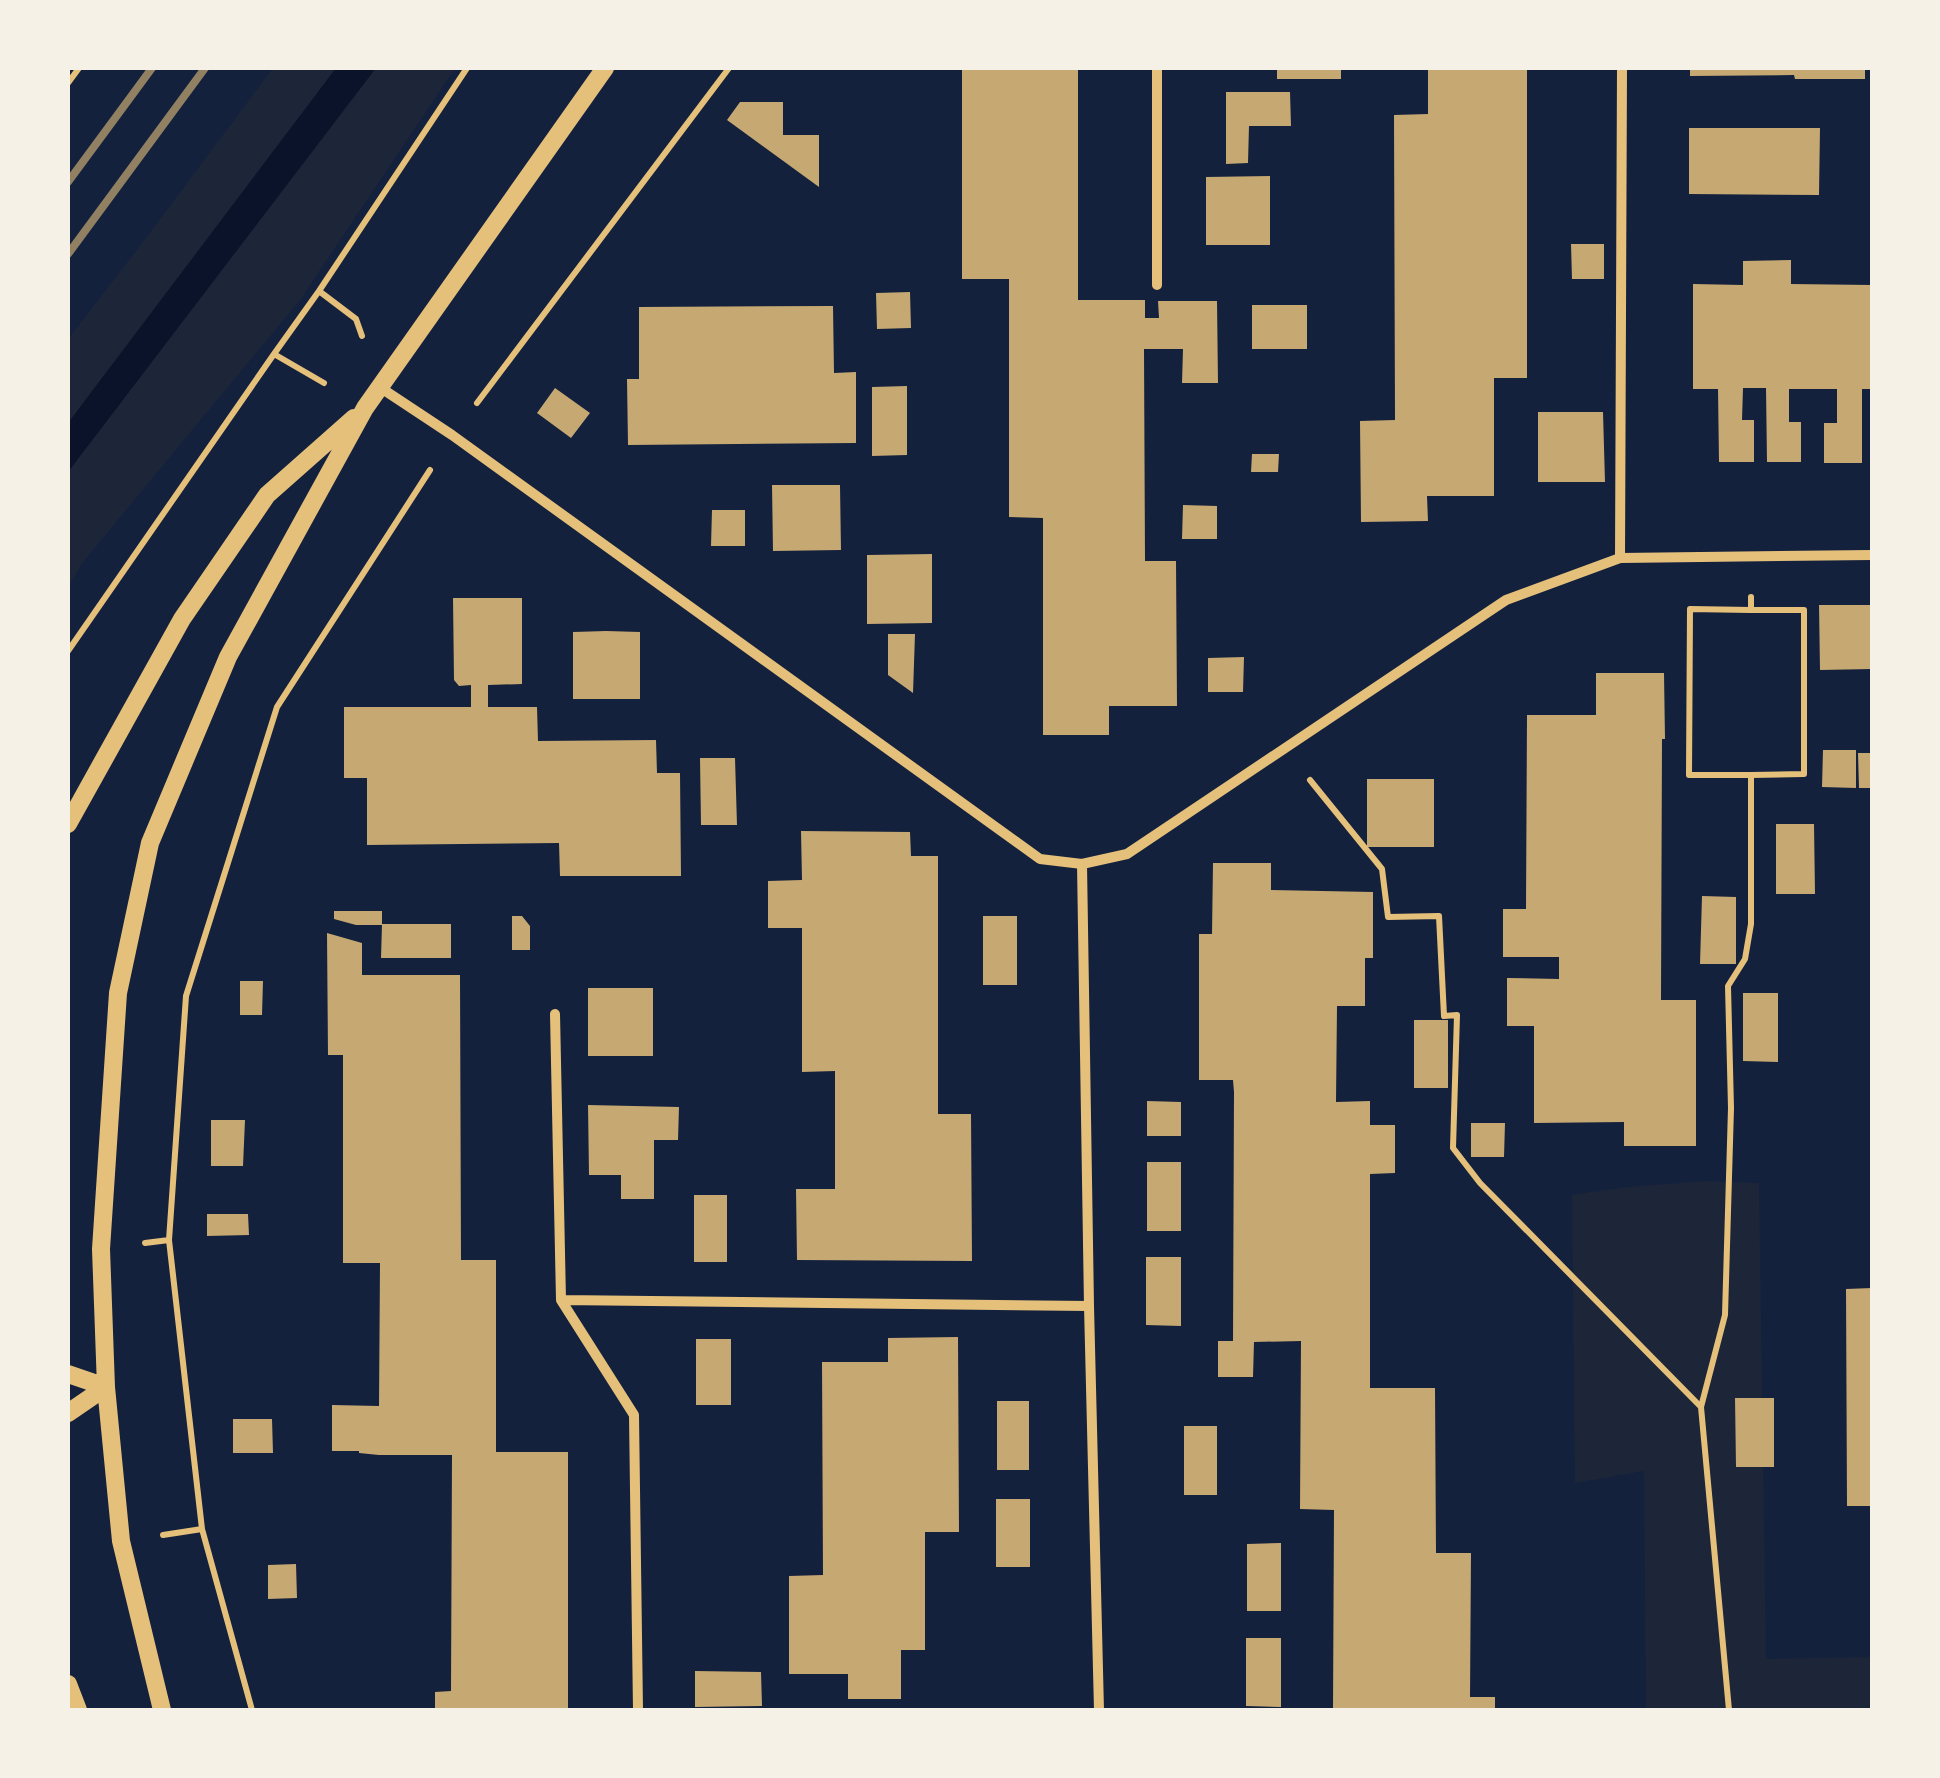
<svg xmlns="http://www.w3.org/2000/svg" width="1940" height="1778" font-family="'Work Sans',sans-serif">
<rect width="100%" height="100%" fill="#14213d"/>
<!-- green -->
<path fill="#1d2539" d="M273 68H455L300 300 83 562 68 587V339L143 242Z
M1707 1181 1759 1183 1766 1659 1872 1657V1710H1646L1644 1471 1575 1483 1572 1195 1627 1187Z"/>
<!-- water -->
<path fill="#0b132b" d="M336 68H376L68 472V423Z"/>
<!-- building -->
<path fill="#c6a872" d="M962 68H1078V300H1145V318H1159L1158 301H1217L1218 383H1182L1183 349H1144L1145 561H1176L1177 706H1109V735H1043V518L1009 517V279H962Z
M1277 68H1341V79H1277Z
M1428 68H1527V378H1494V496H1427L1428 521 1361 522 1360 421 1395 420 1394 115 1428 114Z
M1690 68H1865V79H1795L1794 75 1690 76Z
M1226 92H1290L1291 126H1249L1248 163 1226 164Z
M740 102H783V135H819V187L727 120Z
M1689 128H1820L1819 195 1689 194Z
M1270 176V245H1206V177Z
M1571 244H1604V279H1572Z
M1791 260V284L1872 285V389H1862V463H1824V423H1837V389H1789V422H1801V462H1767L1766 388H1743L1742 420H1754V462H1719L1718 389H1693V284L1743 285V261Z
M910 292 911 328 877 329 876 293Z
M1252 305H1307V349H1252Z
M833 306 834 373 856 372V443L628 445 627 379H639V307Z
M907 386V455L872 456V387Z
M555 388 590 413 571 438 537 413Z
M1538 412H1603L1605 482H1538Z
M1252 454H1279L1278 472H1251Z
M772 485H840L841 550 773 551Z
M1183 505 1217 506V539H1182Z
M712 510H745V546H711Z
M932 554V623L867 624V555Z
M453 598H522V684L488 685V707H537L538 741 656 740 657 773H680L681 876H560L559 843 367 845V778H344V707H471V685L459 686 454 680Z
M1819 605H1872V669L1820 670Z
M606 631 640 632V699H573V632Z
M888 634H915L913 693 888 675Z
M1244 657 1243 692H1208V658Z
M1596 673H1664L1665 739H1662L1661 1000H1696V1146H1624V1122L1534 1123V1026H1507V978L1559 979V957H1503V909H1526L1527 715H1596Z
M1823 750H1856V788L1822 787Z
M1858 753H1872V788H1859Z
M700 758H735L737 825H701Z
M1367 779H1434V847H1367Z
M1776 824H1814L1815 894H1776Z
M801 831 910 832 911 856H938V1114H971L972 1261 797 1260 796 1189H835V1071L802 1072V928H768V881L802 880Z
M1213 863H1271V890L1373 892V958H1365V1006H1337L1336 1102 1370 1101V1125H1395V1173L1370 1174V1388H1435L1436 1553H1471L1470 1697H1495V1710H1333L1334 1510 1300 1509 1301 1341 1254 1342 1253 1377H1218V1341H1233L1234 1092 1233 1080H1199V934H1212Z
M1702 896 1736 897V964H1700Z
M334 911H382V925H356L334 919Z
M512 916H522L530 926V950H512Z
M983 916H1017V985H983Z
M382 924H451V958H381Z
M327 933 362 943V975H460L461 1260H496V1452H568V1710H435V1692L451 1691 452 1455H379L359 1453V1451H332V1405L379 1406 380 1263H343V1055H328Z
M240 981H263L262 1015H240Z
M588 988H653V1056H588Z
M1743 993H1778V1062L1743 1061Z
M1414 1020H1448V1088H1414Z
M1147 1101 1181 1102V1136H1147Z
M588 1105 679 1107 678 1140H654V1199H621V1175H589Z
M211 1120H245L243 1166H211Z
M1471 1123H1505L1504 1157H1471Z
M1147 1162H1181V1231H1147Z
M694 1195H727V1262H694Z
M207 1214H248L249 1235 207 1236Z
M1146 1257H1181V1326L1146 1325Z
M1872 1288V1506H1847L1846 1289Z
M958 1337 959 1532H925V1650H901V1699H848V1674H789V1576L823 1575 822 1362H888V1338Z
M696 1339H731V1405H696Z
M1735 1398H1774V1467H1736Z
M997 1401H1029V1470H997Z
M233 1419H272L273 1453H233Z
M1184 1426H1217V1495H1184Z
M996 1499H1030V1567H996Z
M1281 1543V1611H1247V1544Z
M296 1564 297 1598 268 1599V1565Z
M1246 1638H1281V1707L1246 1706Z
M695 1671 761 1672 762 1706 695 1707Z"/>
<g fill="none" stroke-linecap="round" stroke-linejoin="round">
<!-- path -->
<path stroke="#e5c07b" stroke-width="6" d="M68 83 79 68
M319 291 356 319 362 336
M274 354 324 383
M477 403 729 68
M1751 610 1690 609 1689 775H1751
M68 651 274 354 319 291 467 68
M1310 780 1382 869 1388 917 1439 916 1444 1016 1457 1015 1453 1148 1480 1183 1701 1407 1729 1710
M145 1243 169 1240
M1701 1407 1725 1315 1731 1108 1728 986 1745 959 1751 924V775L1804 774V610H1751V597
M163 1535 202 1529
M252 1710 202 1529 169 1240 186 996 277 707 430 470"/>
<!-- minor -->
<path stroke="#e5c07b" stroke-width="10" d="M1157 285V68
M381 388 452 435 1040 859 1082 864 1127 854 1506 600 1620 558 1872 555
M1620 558 1622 68
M1082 864 1089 1306 1099 1710
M555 1014 561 1300 634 1415 638 1710
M561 1300 1089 1306"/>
<!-- tertiary -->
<path stroke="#e5c07b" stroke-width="18" d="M68 824 182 619 267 495 354 418
M68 1374 106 1387
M68 1413 106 1387
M68 1684 78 1710
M162 1710 121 1541 106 1387 101 1249 118 993 150 843 228 657 365 408 605 68"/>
<!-- rail -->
<path stroke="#918062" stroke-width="8" d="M68 182 152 68
M68 254 205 68"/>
</g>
<!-- border -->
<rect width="1940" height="1778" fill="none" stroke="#f6f1e7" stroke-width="140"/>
</svg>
